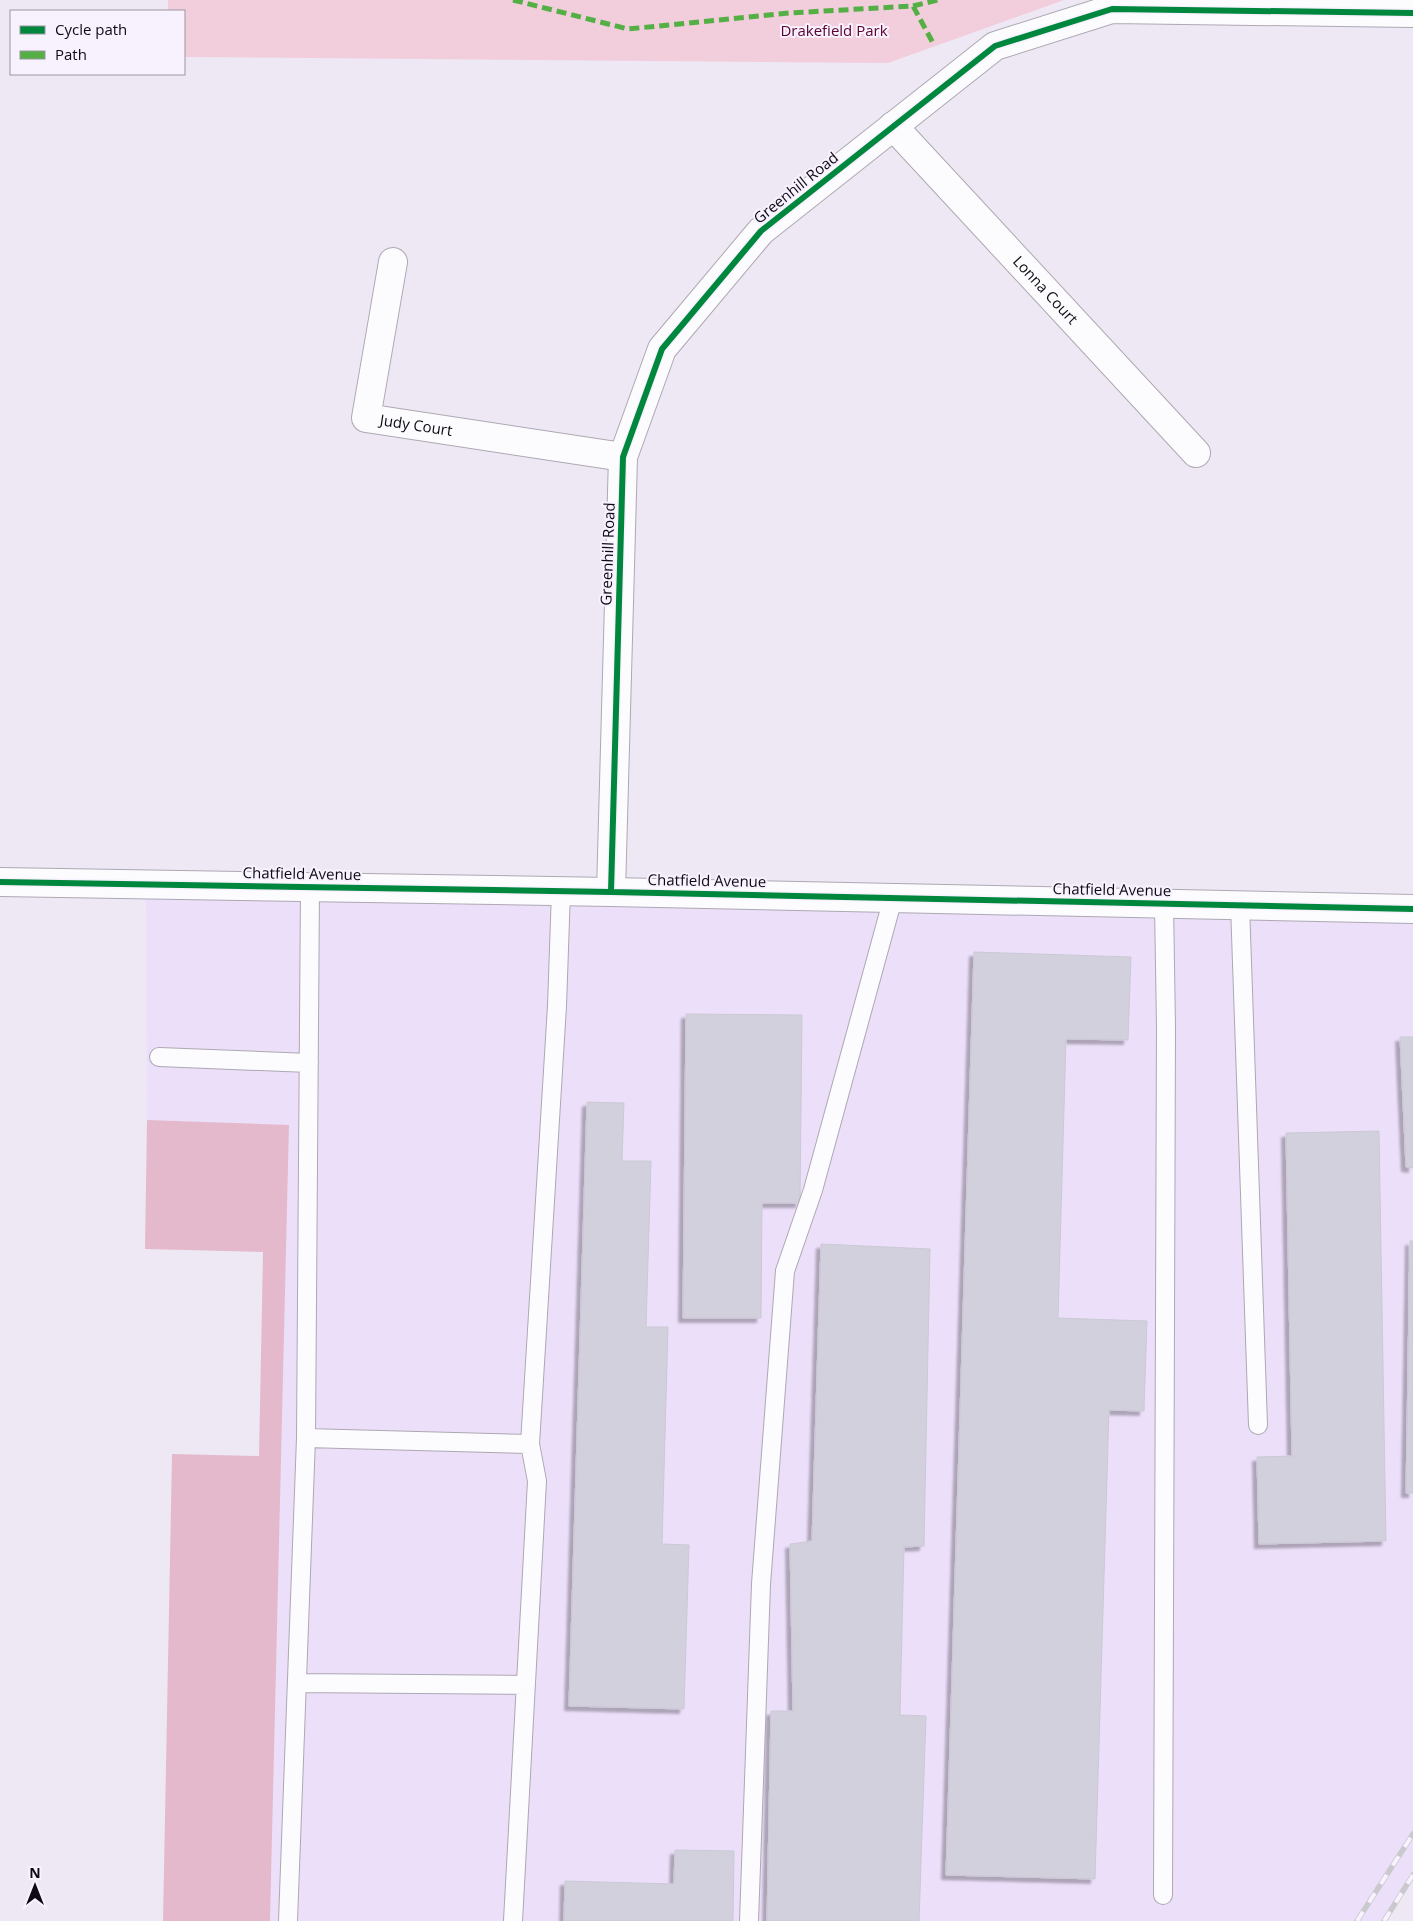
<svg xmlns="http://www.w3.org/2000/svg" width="1413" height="1921" font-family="'Open Sans',sans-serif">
<defs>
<filter id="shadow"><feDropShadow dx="-4.5" dy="4.5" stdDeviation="1" flood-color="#0004"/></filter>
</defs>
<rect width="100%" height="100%" fill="#eee8f5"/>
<!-- built -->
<path fill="#ecdffa" d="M146 870 1413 896V1872L1383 1921H270L289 1126 147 1120Z"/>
<!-- green -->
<path fill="#f2cddc" d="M168 0H1064L888 63 184 57V11H168Z"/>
<!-- forest -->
<path fill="#e5b9cc" d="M147 1120 289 1125 270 1921H163L172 1454 259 1456 263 1252 145 1249Z"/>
<!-- building -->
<path fill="#d2d0dc" stroke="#cbc9d5" filter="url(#shadow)" d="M974 952 1131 957 1128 1040 1066 1039 1058 1318 1147 1321 1144 1411 1109 1410 1095 1879 946 1875Z
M686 1014 802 1015 800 1203H762L761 1318H683Z
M1400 1037H1413V1168L1406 1167Z
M587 1102 624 1103 622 1161H651L646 1327H668L662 1544 689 1545 684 1709 569 1706Z
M1379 1131 1386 1541 1259 1544 1257 1457 1292 1456 1286 1133Z
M1410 1241H1413V1493H1406Z
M821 1244 930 1249 924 1546 904 1547 900 1715 926 1716 919 1921H767L771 1711H793L790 1544 812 1541Z
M675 1850 734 1851 733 1921H564L565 1881 674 1884Z"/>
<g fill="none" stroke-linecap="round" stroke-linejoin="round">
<!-- lane casing -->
<g stroke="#ada8b2" stroke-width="20">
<path id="lane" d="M310 887 306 1438 530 1444 557 1006 561 891
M1240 905 1258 1425
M159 1057 309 1063
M297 1683 526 1685
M1163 1895 1166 1027 1164 904
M288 1921 306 1438
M513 1921 537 1481 530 1444
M749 1921 761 1584 785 1271 813 1190 893 898"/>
</g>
<!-- street casing -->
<g stroke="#ada8b2" stroke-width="30">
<g id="street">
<path id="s1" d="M893 126 1196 453"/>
<path id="s2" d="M393 262 366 418 623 457"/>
<path d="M0 882 611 892 1413 909"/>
<path d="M611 892 623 457 662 349 761 231 995 46 1112 9 1413 13"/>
</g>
</g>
<!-- lane -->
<use href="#lane" stroke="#fcfcfe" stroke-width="18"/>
<!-- street -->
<use href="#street" stroke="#fcfcfe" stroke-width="28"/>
<!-- rail casing -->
<g stroke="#cac9cd" stroke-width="5.5">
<path id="rail" d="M1357 1921 1413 1834
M1384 1921 1413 1875"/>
</g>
<!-- rail -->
<use href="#rail" stroke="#f7f2fe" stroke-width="4" stroke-dasharray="11" stroke-linecap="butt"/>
<!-- quiet -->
<path stroke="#54b044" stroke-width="5" stroke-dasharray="10 5" stroke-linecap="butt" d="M513 0 628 29 789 13 913 6 933 43
M913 6 938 0"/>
<!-- cycleway casing -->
<g stroke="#f7f2fe" stroke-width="9">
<path id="cycleway" d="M0 882 611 892 1413 909
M611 892 623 457 662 349 761 231 995 46 1112 9 1413 13"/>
</g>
<!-- cycleway -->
<use href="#cycleway" stroke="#00873e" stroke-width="6"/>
</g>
<g text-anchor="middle" stroke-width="4" stroke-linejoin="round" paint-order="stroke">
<!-- park labels -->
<g font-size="15" fill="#5c022e" stroke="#f7f2fe">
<text x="834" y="36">Drakefield Park</text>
</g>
<!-- street labels -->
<g font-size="15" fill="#0e0913" stroke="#f7f2fe">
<text transform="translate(796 188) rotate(-39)" y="5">Greenhill Road</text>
<text dy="5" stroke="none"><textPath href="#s1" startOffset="224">Lonna Court</textPath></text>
<text dy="5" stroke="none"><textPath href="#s2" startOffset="209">Judy Court</textPath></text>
<text transform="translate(608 554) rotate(-88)" y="5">Greenhill Road</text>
<text transform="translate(302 874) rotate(1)" y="5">Chatfield Avenue</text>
<text transform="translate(707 881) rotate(1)" y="5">Chatfield Avenue</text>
<text transform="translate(1112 890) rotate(1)" y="5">Chatfield Avenue</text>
</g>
</g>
<!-- legend -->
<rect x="10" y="10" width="175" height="65" fill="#f7f2fe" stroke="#9a95a0"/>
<rect x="20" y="26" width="25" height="8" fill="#00873e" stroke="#9a95a0"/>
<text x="55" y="35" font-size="15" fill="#0e0913">Cycle path</text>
<rect x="20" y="51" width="25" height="8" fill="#54b044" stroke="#9a95a0"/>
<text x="55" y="60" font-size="15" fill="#0e0913">Path</text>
<!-- north arrow -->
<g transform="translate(35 1886)" stroke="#f7f2fe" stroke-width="4" paint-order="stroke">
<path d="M0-4L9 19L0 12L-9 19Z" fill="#0e0913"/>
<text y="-8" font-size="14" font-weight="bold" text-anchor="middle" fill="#0e0913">N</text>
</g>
</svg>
